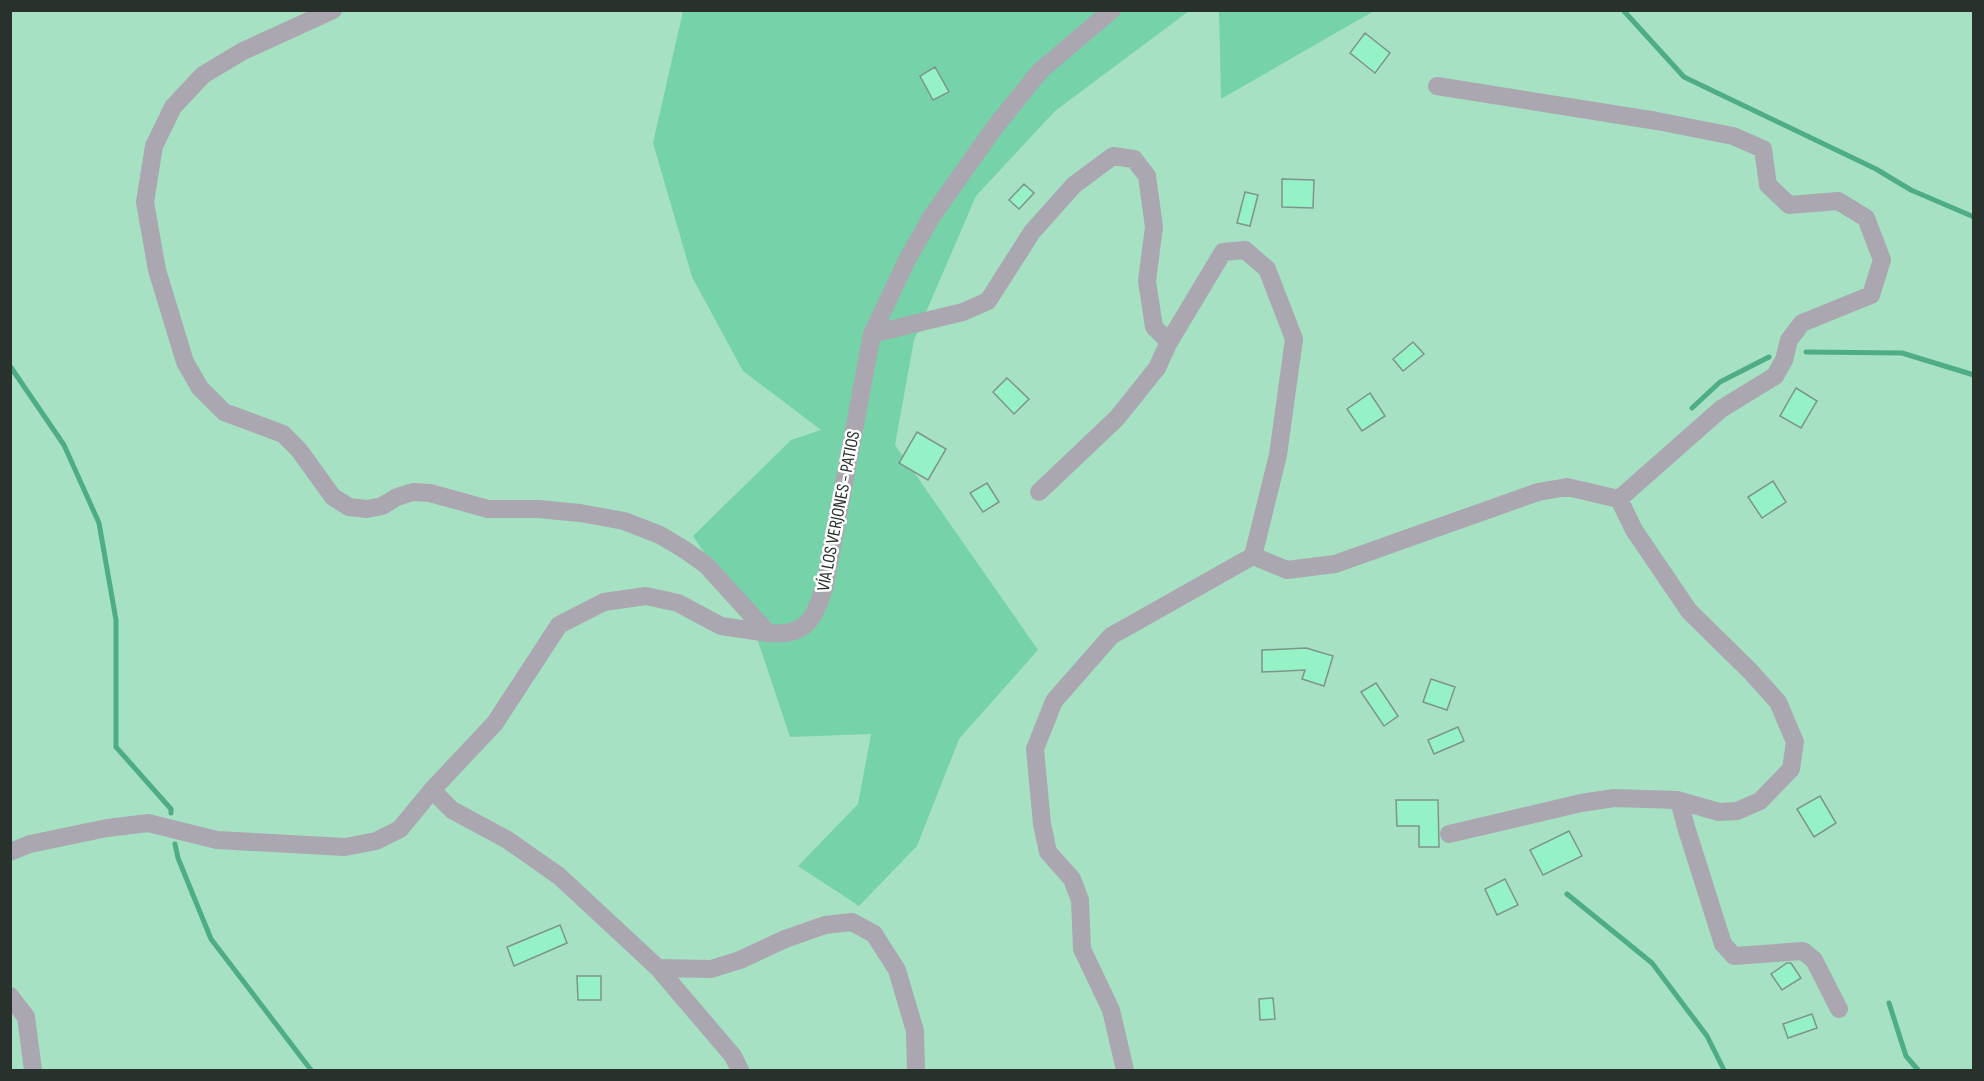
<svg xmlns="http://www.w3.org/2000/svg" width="1984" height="1081" font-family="'Sofia Sans Condensed',sans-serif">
<rect width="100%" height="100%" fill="#e1f8ec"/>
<!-- green -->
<path fill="#a7e1c4" d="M11 11H1973V1070H11Z"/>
<!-- forest -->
<path fill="#76d3a9" d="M683 11H1189L1055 111 976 196 914 340 895 445 1038 650 959 739 917 846 859 906 798 866 858 804 871 734 790 737 753 626 693 536 791 440 821 430 743 371 692 277 653 143Z
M1219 11V10L1374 11 1221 99Z"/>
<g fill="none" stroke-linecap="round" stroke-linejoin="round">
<!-- stream -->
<path stroke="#4fad85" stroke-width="5" d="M1623 10 1684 77 1876 169 1911 190 1974 217
M1806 352 1902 353 1974 375
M10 366 64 445 99 523 116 620V747L171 809V813
M1692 408 1720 382 1769 357
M175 844 178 858 211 939 311 1070
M1567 894 1652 963 1707 1036 1724 1070
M1889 1003 1906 1056 1918 1070"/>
</g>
<!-- building -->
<path fill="#94f2c6" stroke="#7f948a" stroke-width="1.5" d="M1365 33 1390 53 1375 73 1350 53Z
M935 67 949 92 933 100 920 76Z
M1282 179 1314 180 1313 208 1282 207Z
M1024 184 1034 193 1019 209 1009 200Z
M1245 192 1258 195 1250 226 1237 223Z
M1413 342 1424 354 1403 371 1393 359Z
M1007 378 1029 399 1014 414 993 392Z
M1796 388 1817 401 1801 428 1780 416Z
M1370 393 1385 416 1362 431 1347 409Z
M917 432 946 449 928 480 899 463Z
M1773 481 1786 502 1762 518 1748 497Z
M987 483 999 502 983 512 970 493Z
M1306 648 1333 656 1324 686 1302 679 1305 670 1262 672V650Z
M1431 679 1455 687 1447 710 1423 702Z
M1376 683 1398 716 1384 726 1361 692Z
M1458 727 1464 741 1434 754 1428 740Z
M1820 796 1836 823 1814 837 1797 809Z
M1396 800H1438L1439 847H1419V826H1397Z
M1569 831 1582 856 1543 875 1530 850Z
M1505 879 1518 905 1497 915 1485 889Z
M560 925 567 943 514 966 507 947Z
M1787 963H1791L1801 978 1782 990 1771 974Z
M577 976H601V1000H578Z
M1273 998 1275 1019 1260 1020 1259 999Z
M1812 1014 1817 1028 1788 1038 1783 1024Z"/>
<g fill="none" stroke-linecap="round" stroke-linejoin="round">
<!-- minor -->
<path stroke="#aaa7b0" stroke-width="18" d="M333 10 243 51 203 75 173 107 154 146 145 202 157 270 185 362 200 388 224 412 283 434 299 450 333 497 349 507 367 509 382 506 397 497 413 492 430 493 488 509H538L580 513 624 521 660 535 685 550 706 565 768 633C808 637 814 618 825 585L872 334 907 260 932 216 995 127 1040 71 1112 10
M1437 86 1657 121 1733 136 1763 149 1768 185 1789 205 1838 201 1866 218 1882 260 1871 295 1802 323 1789 340 1784 360 1775 376 1721 409 1619 499
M872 334 963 312 988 301 1032 232 1074 185 1113 156 1134 159 1147 176 1154 227 1147 281 1154 327 1169 342 1223 252 1245 250 1267 269 1294 339 1278 455 1253 556 1111 636 1054 701 1035 749 1042 824 1048 852 1072 879 1080 900 1082 949 1111 1010 1125 1070
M1039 492 1117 418 1157 368 1169 342
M1253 556 1287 570 1335 564 1538 492 1567 487 1619 499
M432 790 452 810 506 839 559 876 658 968 733 1056 740 1070
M1677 800 1681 808 1686 827 1723 944 1734 956 1803 951 1814 960 1839 1009
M1449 834 1581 803 1614 798 1677 800 1719 812 1737 811 1760 801 1791 769 1795 742 1778 702 1750 671 1689 611 1634 530 1619 499
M10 852 30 844 107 828 148 823 217 840 345 847 376 841 400 829 432 790 495 723 559 625 604 602 646 596 678 603 721 626 768 633
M658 968 711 969 740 960 785 939 825 925 852 922 874 934 897 970 915 1031 916 1070
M10 996 26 1017 33 1070"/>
</g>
<g text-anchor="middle" stroke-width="5" stroke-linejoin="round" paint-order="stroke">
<!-- street labels -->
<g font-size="18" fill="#28312c" stroke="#fff">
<text transform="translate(838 511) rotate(-79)" y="6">VÍA LOS VERJONES - PATIOS</text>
</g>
</g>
<!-- border -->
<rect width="1984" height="1081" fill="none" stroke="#28312c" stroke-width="24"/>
</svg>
